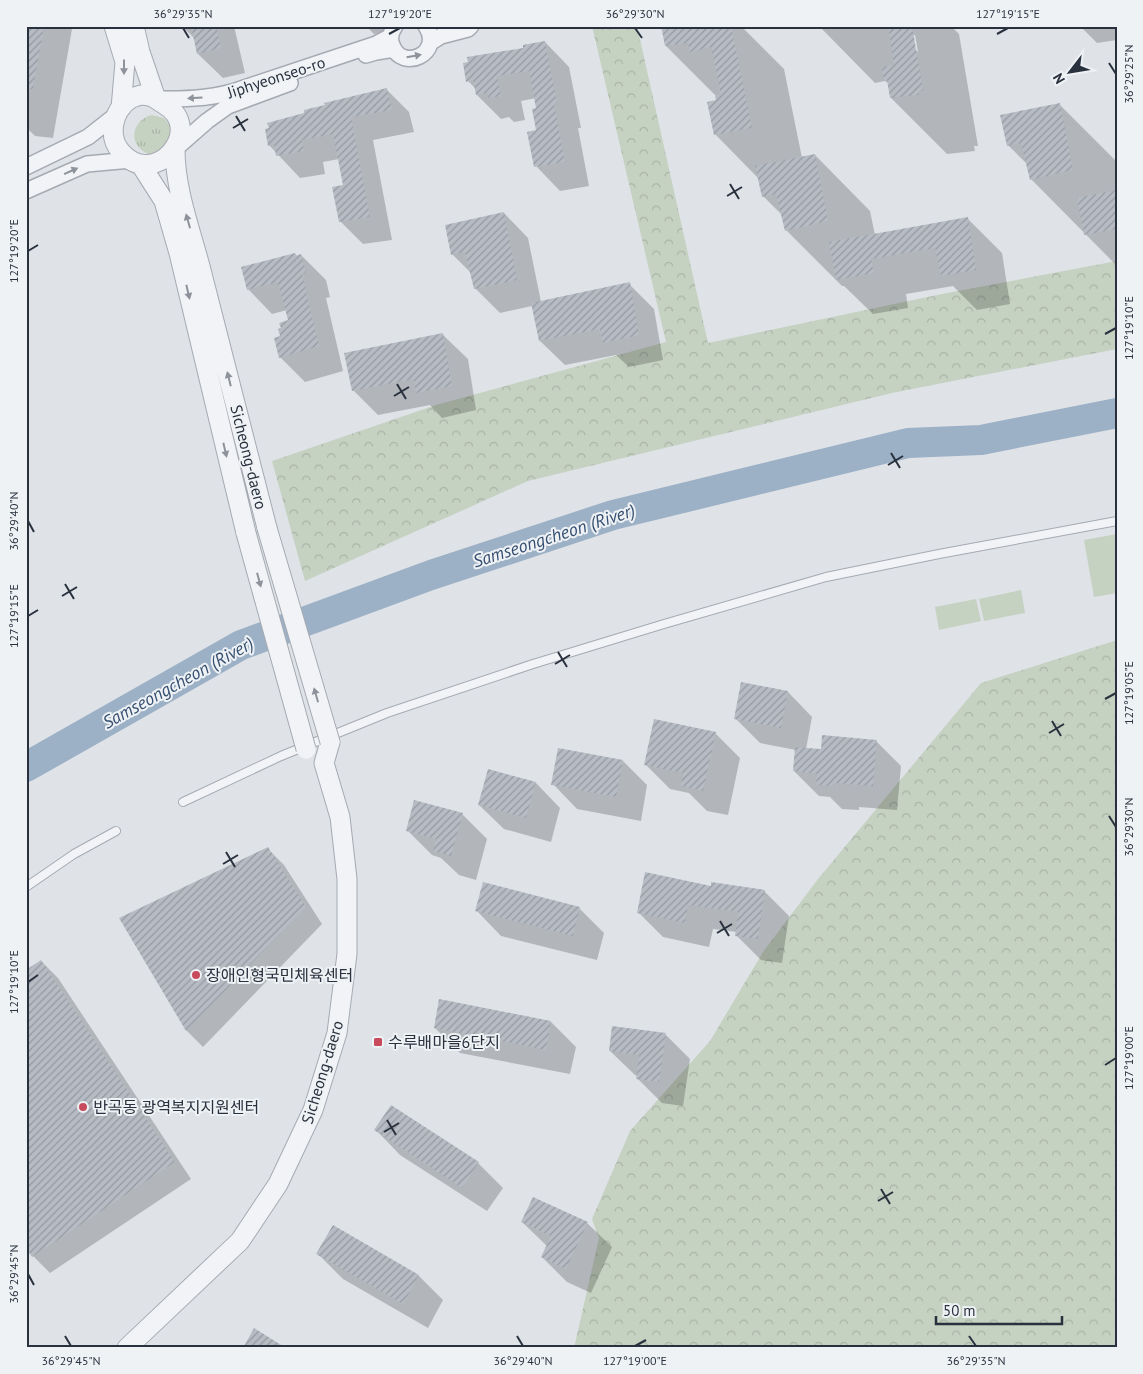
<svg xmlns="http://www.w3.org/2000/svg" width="1143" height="1374" font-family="'PT Sans','Noto Sans KR',sans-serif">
<defs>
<pattern id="grass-tufts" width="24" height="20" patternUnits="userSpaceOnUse" patternTransform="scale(1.25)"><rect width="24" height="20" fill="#c5d1c1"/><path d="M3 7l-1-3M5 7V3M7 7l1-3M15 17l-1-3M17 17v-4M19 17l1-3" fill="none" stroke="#a9b4a7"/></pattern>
<pattern id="forest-crowns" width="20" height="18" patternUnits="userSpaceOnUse" patternTransform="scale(1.25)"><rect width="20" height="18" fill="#c5d1c1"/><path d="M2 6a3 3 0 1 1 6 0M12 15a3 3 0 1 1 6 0" fill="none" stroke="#a9b4a7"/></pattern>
<pattern id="building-hatch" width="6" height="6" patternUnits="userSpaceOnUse" patternTransform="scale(1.25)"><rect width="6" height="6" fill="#b7bcc4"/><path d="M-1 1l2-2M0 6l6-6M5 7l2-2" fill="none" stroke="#9599a1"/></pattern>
</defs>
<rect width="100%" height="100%" fill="#dfe3e8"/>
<!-- grass -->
<path fill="url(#grass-tufts)" d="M152 115 164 118 173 129 169 148 151 155C128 148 129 121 152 115Z"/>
<!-- forest -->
<path fill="url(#forest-crowns)" d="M592 26H637L708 343 942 294 1117 261V349L892 393 528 481 305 581 272 461 436 405 666 342Z
M1117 640V1348H574L599 1238 592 1219 630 1131 710 1041 763 952 818 879 981 683Z"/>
<!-- pitch -->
<path fill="#c5d1c1" d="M1117 534V593L1094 597 1084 540Z
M1021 590 1025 613 984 621 979 599Z
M976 599 981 621 939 630 935 607Z"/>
<!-- shadow -->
<path fill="#0003" fill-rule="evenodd" d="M26 26H69L72 29 53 138 35 136 26 127Z
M184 26H234L245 73 223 78 198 54 195 39 185 29Z
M366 26H397V29L374 34Z
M662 26H741L784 69 802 158 815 155 870 211 875 235 967 218 1002 253 1010 304 977 310 953 286 906 294 908 308 873 314 844 286H842L786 230 782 215 763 196 759 179 715 134 716 96 666 46Z
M819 26H951L959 34 978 146H974L975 151 947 154 891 98 889 84 885 81 875 83ZM915 35 918 52 915 49 912 36Z
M1080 26H1117V40L1097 43Z
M545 42 569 67 581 128H578L589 186 560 191 536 166 538 109 536 98 521 101 525 120 514 122 509 117 501 119 477 95 476 89 468 81 524 49Z
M387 90 409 112 414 132 373 140 392 240 363 244 341 222 333 188 344 186 339 159 323 162 325 174 300 178 269 145Z
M1059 104 1115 160 1117 168V266L1031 179 1027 164 1008 145Z
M504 213 528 238 541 302 629 284 654 309 663 360 629 367 616 355 565 365 540 341 532 306 500 313 475 288 471 273 452 254Z
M295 254 297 256 301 255 326 280 330 297 326 298 343 371 305 382 280 357 281 337 289 321 287 310 272 314 248 289Z
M443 335 468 359 476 410 442 418 430 405 378 415 353 390Z
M742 683 788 692 812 717 806 749 822 750 876 741 901 766 897 810 859 807V810L842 809 830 797 819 796 794 771 796 750 760 743 735 718Z
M715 733 740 758 728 815 707 811 689 793 670 789 646 765Z
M623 761 647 785 641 821 577 809 553 784Z
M536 783 560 808 551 842 504 829 479 805Z
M462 814 487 839 476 880 459 875 441 858 432 855 407 830Z
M267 848 284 865 322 924 203 1047 186 1030Z
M712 888 764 891 789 916 782 963 761 960 736 935 737 932 713 929 709 947 663 937 638 912Z
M579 908 604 933 597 960 501 936 477 911Z
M41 961 58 978 191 1179 50 1273 33 1256Z
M551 1022 576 1047 570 1074 460 1053 435 1028Z
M665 1034 690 1059 683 1106 662 1103 637 1078 638 1076 635 1075 610 1051Z
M376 1130 478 1163 503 1188 487 1211 400 1155Z
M522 1222 587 1223 612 1247 591 1293 567 1282 542 1257 547 1246Z
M318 1254 419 1276 443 1300 428 1328 343 1279Z"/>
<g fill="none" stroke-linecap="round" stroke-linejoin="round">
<!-- river -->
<path stroke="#9cb0c6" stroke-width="30" d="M26 767 241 645 431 575 613 515 908 443 981 440 1117 413"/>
</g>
<!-- building -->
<path fill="url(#building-hatch)" d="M26 26H44L33 89 26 88Z
M191 26H216L221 48 197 54Z
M661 26H731L752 128 714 135 707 102 716 100 715 96 721 94 711 47 690 52 688 43 665 46Z
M888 26H912L923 90 919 91V95L890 98 887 80 884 81 882 67 894 65Z
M545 41 557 103 554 104 565 162 534 167 527 132 536 130 532 109 536 108 529 71 497 76 501 96 488 98 487 93 476 95 473 80 466 82 463 63 468 62 467 57 523 48V45Z
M387 88 392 110 351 117 370 217 339 222 332 187 343 185 333 134 302 140 304 151 276 156 274 144 268 146 265 129 269 128 267 123 304 113V110L325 105 324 103Z
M1060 103 1073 170 1030 180 1021 143 1007 146 1000 115Z
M815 154 828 221 785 231 776 194 762 197 755 166Z
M1117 190V229L1084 235 1077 198Z
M504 212 517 280 474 289 465 252 451 255 445 225Z
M968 217 976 270 941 276 935 248 871 259 874 273 836 280 829 242Z
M295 253 296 256 301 254 306 272 302 274 319 346 279 358 274 338 280 336 278 329 281 328 279 323 288 320 280 290 277 282 247 290 241 267Z
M630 282 639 335 603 343 600 329 539 341 531 303Z
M443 333 452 386 416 393 414 379 352 391 344 353Z
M741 682 788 691 781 728 734 719Z
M654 719 716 732 703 791 681 786 683 773 644 765Z
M822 735 877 740 873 786 835 783 834 786 816 785 817 774 793 771 795 747 821 749Z
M558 748 623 760 616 797 551 785Z
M488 769 536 782 526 818 478 805Z
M414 800 463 813 451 856 433 851 436 839 406 831Z
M268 847 306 907 186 1031 119 918Z
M645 872 711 886V882L765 890 758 939 735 936 738 912 688 905 685 923 637 913Z
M483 882 580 907 573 936 475 911Z
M41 960 175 1162 32 1257 26 1248V970Z
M439 999 551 1021 546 1050 434 1028Z
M612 1026 666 1033 659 1082 636 1079 639 1055 609 1051Z
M391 1105 479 1162 462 1188 374 1130Z
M533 1197 588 1222 566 1269 541 1257 551 1236 521 1222Z
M333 1225 419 1275 403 1304 316 1254Z
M254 1328 286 1348H243Z"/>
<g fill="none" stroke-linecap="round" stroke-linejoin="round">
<!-- service casing -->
<g stroke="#a5aab2" stroke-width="10">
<path id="service" d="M183 802 281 756 387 713 533 664 664 624 826 577 939 554 1117 521
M26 887 74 854 116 831"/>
</g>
<!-- minor casing -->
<g stroke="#a5aab2" stroke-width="18">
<path id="minor" d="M395 26C391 32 389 39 392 45 402 73 444 53 426 26
M430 43 441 36 468 29 471 26
M366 55 376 52 394 49
M156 99C182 99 207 99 232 92L376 44 391 36
M175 149 207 121 228 106 290 83
M26 167 88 137 116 115
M26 191 87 164 131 160"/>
</g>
<!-- tertiary casing -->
<g stroke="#a5aab2" stroke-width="21">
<path id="tertiary" d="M114 26 125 62 121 108
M134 26 140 52 156 99
M141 95C154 96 154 98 165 105 206 129 155 191 121 152 107 136 113 110 130 99 133 97 138 96 141 95Z
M175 149C175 193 193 236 203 278 224 361 246 445 267 528
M141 165 164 201 179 253 246 533
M127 1348 240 1241 278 1184 313 1110 337 1033 347 954V879L340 817 324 763 330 742"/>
</g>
<!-- service -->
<use href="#service" stroke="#f2f3f6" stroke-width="8"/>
<!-- minor -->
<use href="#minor" stroke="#f2f3f6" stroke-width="15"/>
<!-- tertiary -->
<use href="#tertiary" stroke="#f2f3f6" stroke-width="19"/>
<!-- tertiary-bridge casing -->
<g stroke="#a5aab2" stroke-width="21" stroke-linecap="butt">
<path id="tertiary-bridge" d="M267 528 330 742
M246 533 306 749"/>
</g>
<!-- tertiary-bridge -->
<use href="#tertiary-bridge" stroke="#f2f3f6" stroke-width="19"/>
</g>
<!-- one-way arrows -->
<defs><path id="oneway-solid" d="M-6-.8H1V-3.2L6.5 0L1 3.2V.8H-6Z" transform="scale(1.25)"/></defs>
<g fill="#8e929a">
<use href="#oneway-solid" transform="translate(414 56) rotate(-10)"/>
<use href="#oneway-solid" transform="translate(124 67) rotate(90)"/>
<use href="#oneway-solid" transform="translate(195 98) rotate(176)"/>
<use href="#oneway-solid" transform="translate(71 171) rotate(-24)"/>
<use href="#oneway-solid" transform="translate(188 221) rotate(-106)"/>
<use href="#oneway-solid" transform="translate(188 292) rotate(77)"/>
<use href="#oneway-solid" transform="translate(229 379) rotate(-104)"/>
<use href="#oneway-solid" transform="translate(225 450) rotate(77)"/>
<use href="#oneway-solid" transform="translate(259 580) rotate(75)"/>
<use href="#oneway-solid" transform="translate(316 695) rotate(-106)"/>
</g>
<!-- ticks -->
<path fill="none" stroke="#29313e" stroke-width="2" d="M183 28 189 38M635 28 642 38M389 34 400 28M997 34 1008 28M1109 63 1116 74M236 116 245 131M233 128 248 119M730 184 739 199M727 196 742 187M28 251 38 245M1105 334 1116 328M397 384 406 399M394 396 409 387M891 453 900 468M888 465 903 456M28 521 34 532M65 584 74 599M62 596 77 587M28 616 38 610M558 652 567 667M555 664 570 655M1105 699 1116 693M1052 721 1061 736M1049 733 1064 724M1109 816 1116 827M226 852 235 867M223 864 238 855M720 921 729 936M717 933 732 924M28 982 38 975M1105 1065 1116 1058M387 1120 396 1135M384 1132 399 1123M881 1189 890 1204M878 1201 893 1192M28 1274 34 1285M65 1336 71 1346M517 1336 523 1346M969 1336 976 1346M635 1346 646 1340"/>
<!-- markers -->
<g fill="#c74b5d" stroke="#eff2f5" stroke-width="2">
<circle cx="196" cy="975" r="5"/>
<rect x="373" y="1037" width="10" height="10" rx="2.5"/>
<circle cx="83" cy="1107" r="5"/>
</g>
<g text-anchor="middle" stroke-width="4" stroke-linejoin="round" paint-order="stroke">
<!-- street labels -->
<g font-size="16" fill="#29313e" stroke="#eff2f5">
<text transform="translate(276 77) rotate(-18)" y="6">Jiphyeonseo-ro</text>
<text transform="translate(249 457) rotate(76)" y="6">Sicheong-daero</text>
<text transform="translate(322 1072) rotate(-73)" y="6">Sicheong-daero</text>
</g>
<!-- poi labels -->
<g font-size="16" fill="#29313e" stroke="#eff2f5" text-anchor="start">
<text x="206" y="981">장애인형국민체육센터</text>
<text x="388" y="1048">수루배마을6단지</text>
<text x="93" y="1113">반곡동 광역복지지원센터</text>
</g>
<!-- water labels -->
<g font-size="18" font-style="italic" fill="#354f70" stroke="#eff2f5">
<text transform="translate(554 536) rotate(-18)" y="6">Samseongcheon (River)</text>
<text transform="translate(178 683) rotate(-29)" y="6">Samseongcheon (River)</text>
</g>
</g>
<!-- border -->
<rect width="1143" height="1374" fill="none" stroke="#eff2f5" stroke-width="55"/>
<!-- north arrow -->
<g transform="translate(1070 72) rotate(239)" stroke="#eff2f5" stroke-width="4" paint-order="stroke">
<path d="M0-4L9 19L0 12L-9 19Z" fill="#29313e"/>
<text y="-8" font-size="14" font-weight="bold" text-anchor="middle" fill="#29313e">N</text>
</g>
<!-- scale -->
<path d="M936 1316v8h126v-8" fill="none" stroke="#29313e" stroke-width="2.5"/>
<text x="943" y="1316" font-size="15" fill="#29313e" stroke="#eff2f5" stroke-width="4" paint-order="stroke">50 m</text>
<rect x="28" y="28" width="1088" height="1318" fill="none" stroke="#29313e" stroke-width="2"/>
<g font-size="12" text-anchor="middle" fill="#29313e">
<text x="183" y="18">36°29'35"N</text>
<text x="400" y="18">127°19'20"E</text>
<text x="635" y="18">36°29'30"N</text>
<text x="1008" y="18">127°19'15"E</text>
<text transform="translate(1129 74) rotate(-90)" y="4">36°29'25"N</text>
<text transform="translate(14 251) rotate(-90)" y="4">127°19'20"E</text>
<text transform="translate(1129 328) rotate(-90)" y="4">127°19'10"E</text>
<text transform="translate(14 521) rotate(-90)" y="4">36°29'40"N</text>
<text transform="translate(14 616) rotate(-90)" y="4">127°19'15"E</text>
<text transform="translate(1129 693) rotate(-90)" y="4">127°19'05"E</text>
<text transform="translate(1129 827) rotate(-90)" y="4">36°29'30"N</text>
<text transform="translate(14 982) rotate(-90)" y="4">127°19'10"E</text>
<text transform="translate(1129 1058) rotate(-90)" y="4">127°19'00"E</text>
<text transform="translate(14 1274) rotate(-90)" y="4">36°29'45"N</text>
<text x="71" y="1365">36°29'45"N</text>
<text x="523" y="1365">36°29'40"N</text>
<text x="635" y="1365">127°19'00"E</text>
<text x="976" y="1365">36°29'35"N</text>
</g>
</svg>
